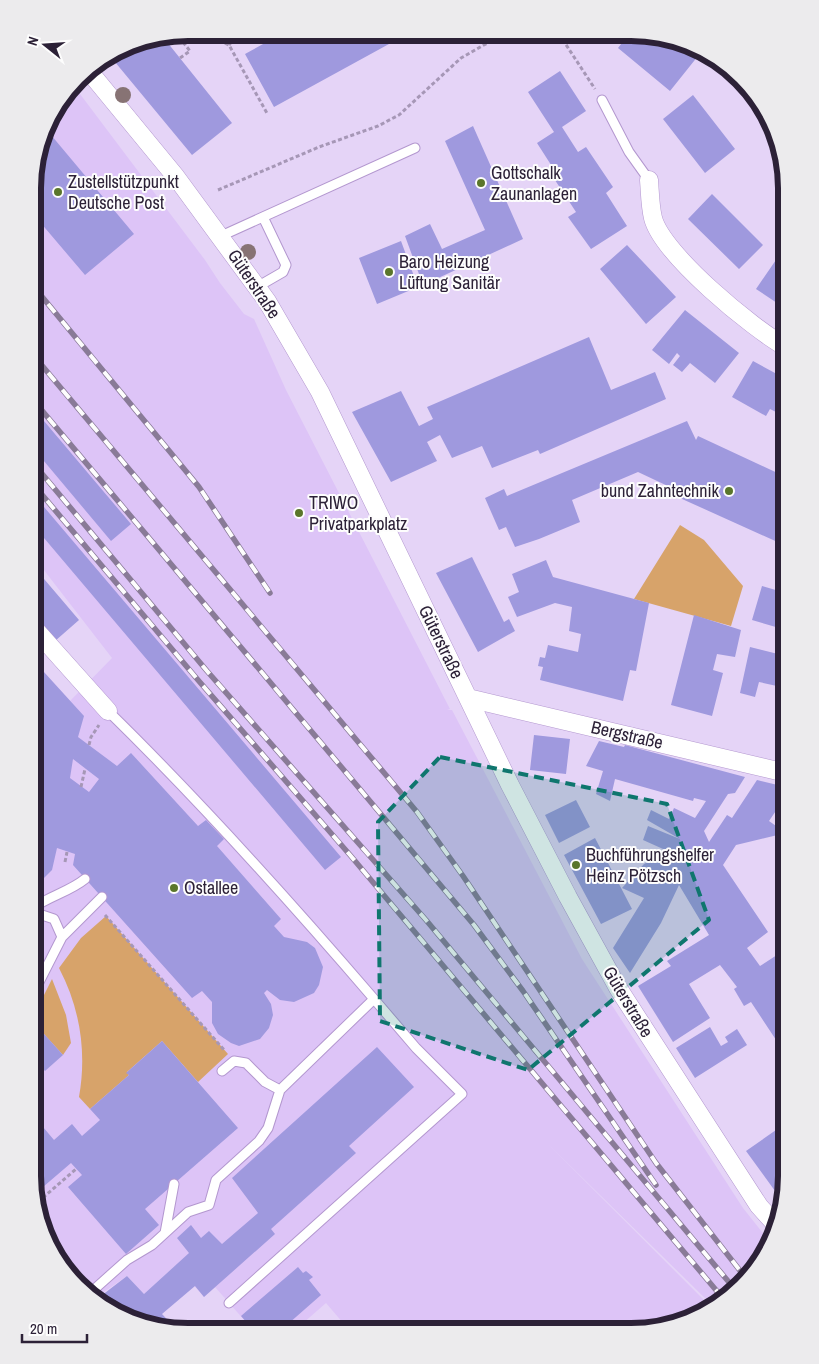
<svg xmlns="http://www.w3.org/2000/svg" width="819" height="1364" font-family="'Archivo Narrow',sans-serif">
<rect width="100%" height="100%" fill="#e5d4f7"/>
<!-- built -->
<path fill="#ddc4f7" d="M74 86 205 260 220 283 244 314 254 319 286 390 450 709 447 710H452L582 959 743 1208 770 1242 754 1270 711 1304 547 1143 709 1305 690 1320 631 1331H350L326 1303 294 1331 253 1330 215 1287 204 1297 176 1265 144 1294 127 1276 94 1299 44 1235 33 1175V660L70 701 112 658 33 556 34 168 49 119Z"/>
<!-- green -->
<path fill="#d7a36a" d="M680 525 704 540 743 586 731 626 634 599Z
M106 916 228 1054 198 1082 162 1041 127 1072 129 1075 90 1109 79 1097C87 1052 80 1008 59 968L81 938Z
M52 979 66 1015 71 1043 63 1055 33 1022V1017Z"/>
<!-- building -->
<path fill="#9f99de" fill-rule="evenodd" d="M283 33H297L298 35 303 33H383L389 44 274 107 245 54Z
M629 34H651L692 51 698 56 670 91 618 48Z
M163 37 232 123 192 155 110 56 129 44Z
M560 71 586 111 562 127 578 152 586 147 613 187 606 193 627 226 591 249 568 217 576 212 549 171 553 168 537 143 554 132 528 92Z
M693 95 735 149 705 173 663 119Z
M473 126 523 239 423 285 405 236 430 224 442 249 485 230 445 141Z
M46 129 134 234 85 275 34 215V168Z
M712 194 763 245 739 269 688 219Z
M401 241 418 287 377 304 359 258Z
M627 245 676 297 646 324 600 269Z
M778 257 786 263V309L756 289Z
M685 310 739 353 715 383 690 363 682 372 673 365 680 356 677 353 669 364 652 350Z
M589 337 611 390 655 372 666 399 540 454 538 450 492 468 482 446 452 458 440 435 427 442 437 461 391 482 352 412 401 391 419 426 433 419 427 407Z
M753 361 786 379V417L770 409 766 416 732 397Z
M33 408 131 524 111 541 33 448Z
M687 421 696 440 698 436 786 477V537L782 544 671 494 672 488 638 472 572 500 580 522 539 539 515 547 506 527 499 530 485 498 504 489 507 496Z
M33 494 341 857 325 870 33 525Z
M472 557 504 622 509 619 515 631 478 652 436 573Z
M546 560 553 577 649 603 636 671 630 670 623 701 540 680 543 667 538 666 540 657 545 658 548 645 578 652 581 634 569 631 572 607 555 603 517 617 508 597 519 592 512 574Z
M33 566 79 620 55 641 33 615Z
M762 586 786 593V630L752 620Z
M694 615 741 630 735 657 717 654 713 670 723 673 712 716 671 705Z
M750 647 786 656V688L759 682 755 697 740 693Z
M33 660 84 716 78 737 117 766 131 753 198 826 206 820 224 839 217 846 281 919 274 926 284 937 307 942 315 948 323 967 319 985 314 993 294 1002 280 1000 267 990 264 993 271 1004 273 1015 269 1028 260 1039 239 1046 231 1043 218 1034 212 1023V1002L202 991 192 998 73 865 75 854 57 848 52 870 33 889ZM73 759 99 779 89 792 70 778Z
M534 735 570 739 566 774 530 770Z
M599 741 624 747 625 745 745 777 735 793 728 794 704 831 709 842 727 815 732 818 757 780 786 787V796L769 821 786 833 736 845 723 865 768 932 747 948 760 966 780 953 786 963V1055L751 1002 744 1006 734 989 737 987 720 965 689 984 710 1018 673 1042 638 986 671 966 667 961 709 935 679 885 661 923 630 973 613 948 644 898 622 888 644 864 650 861 657 849 671 856 672 853 643 840 648 826 680 839 647 820 651 810 669 819 674 808 695 818 706 801 694 798 693 801 615 779 610 801 596 794 603 771 586 766Z
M576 800 590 827 559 843 545 815Z
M595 838 632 909 601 924 564 855Z
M36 1025 63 1055 45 1071 33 1058V1028Z
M710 1027 721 1046 728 1042 725 1037 737 1029 747 1045 695 1078 676 1048Z
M162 1041 238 1128 145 1209 159 1225 126 1254 68 1187 82 1175 71 1163 36 1193 33 1175V1136L43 1127 54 1140 72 1124 82 1136 100 1120 90 1109 129 1075 126 1073Z
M377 1047 414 1087 349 1146 356 1153 271 1229 275 1234 204 1297 195 1286 162 1314 177 1330H168L98 1301 97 1299 127 1276 144 1294 189 1253 177 1238 191 1225 201 1238 209 1231 222 1244 258 1213 232 1178Z
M786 1123V1186L783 1202 746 1151Z
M298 1267 303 1273 306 1271 313 1277 309 1280 321 1295 280 1331 253 1330 241 1316Z"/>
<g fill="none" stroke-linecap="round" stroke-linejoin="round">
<!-- service casing -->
<g stroke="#b397cf" stroke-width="11">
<path id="service" d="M602 100 629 152 649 180
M221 236 415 148
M257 287 283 272 286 265 263 217
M33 908C49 896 69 892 85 879
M33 912 54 919 62 937
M33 994 62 937 102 897
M222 1071 234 1061 246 1063 265 1082 280 1090
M165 1233 174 1184
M89 1294 127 1260 152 1245 188 1212 209 1205 216 1180 259 1141 268 1128 280 1090 374 999C289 900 202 803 108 711
M229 1303 462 1094 416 1048 374 999"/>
</g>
<!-- minor casing -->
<g stroke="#b397cf" stroke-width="19">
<path id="minor" d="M88 70 176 177 267 301 320 392 510 785 568 897 618 988 759 1206 778 1227
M649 180C650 192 650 206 653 218 662 254 753 329 786 347
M33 627 108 711
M468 698 786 773"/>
</g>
<!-- path -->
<path stroke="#a697b6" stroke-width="3" stroke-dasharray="4 2.5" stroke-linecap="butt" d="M201 33 229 45 268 115
M559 34 595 89
M229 45 238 33
M180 58 190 51 183 42 192 33
M218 190 319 147 378 126 399 115 461 58 505 33
M89 745 91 737 99 725
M81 787 85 769
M65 862 67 852
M105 915 225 1051
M38 1202 76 1169"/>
<!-- service -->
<use href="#service" stroke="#fff" stroke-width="9"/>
<!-- minor -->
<use href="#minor" stroke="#fff" stroke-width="18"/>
<!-- rail casing -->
<g stroke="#897b97" stroke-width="5.5">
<path id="rail" d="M34 287 199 487 270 593
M34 356 417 812 463 876 656 1163 745 1277
M34 401 474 925 523 991 656 1185
M33 463 207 671 426 920 733 1287
M33 484 198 680 350 855 721 1296"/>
</g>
<!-- rail -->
<use href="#rail" stroke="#fdfdfd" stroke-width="4" stroke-dasharray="11" stroke-linecap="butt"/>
</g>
<!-- trees -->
<g fill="#877374">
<circle cx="123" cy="95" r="8"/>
<circle cx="248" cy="252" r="8"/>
</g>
<!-- marked area -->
<path fill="#0f766e" fill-opacity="0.2" stroke="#0f766e" stroke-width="4" stroke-dasharray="10 6" stroke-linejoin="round" d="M440 757 667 804 709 920 528 1070 380 1021 378 822Z"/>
<!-- markers -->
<g fill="#5a762b" stroke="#fdfdfd" stroke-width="2">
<circle cx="481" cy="183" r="5"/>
<circle cx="58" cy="192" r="5"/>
<circle cx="389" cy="272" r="5"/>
<circle cx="729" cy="491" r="5"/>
<circle cx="299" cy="513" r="5"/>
<circle cx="576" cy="865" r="5"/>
<circle cx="174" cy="888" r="5"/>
</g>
<g text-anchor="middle" stroke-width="4" stroke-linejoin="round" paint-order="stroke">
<!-- poi labels -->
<g font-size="18" fill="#2c2137" stroke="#fdfdfd" text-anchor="start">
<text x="491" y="179">Gottschalk<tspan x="491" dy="21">Zaunanlagen</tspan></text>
<text x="68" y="188">Zustellstützpunkt<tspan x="68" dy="21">Deutsche Post</tspan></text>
<text x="399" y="268">Baro Heizung<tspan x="399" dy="21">Lüftung Sanitär</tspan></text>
<text x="719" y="497" text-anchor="end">bund Zahntechnik</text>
<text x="309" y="509">TRIWO<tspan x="309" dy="21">Privatparkplatz</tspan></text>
<text x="586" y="861">Buchführungshelfer<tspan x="586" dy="21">Heinz Pötzsch</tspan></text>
<text x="184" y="894">Ostallee</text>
</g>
<!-- street labels -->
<g font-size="18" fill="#2c2137" stroke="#fdfdfd">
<text transform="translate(254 284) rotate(56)" y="6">Güterstraße</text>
<text transform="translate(441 642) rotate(64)" y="6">Güterstraße</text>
<text transform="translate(627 735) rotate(13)" y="6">Bergstraße</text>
<text transform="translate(628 1002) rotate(59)" y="6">Güterstraße</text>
</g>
</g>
<!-- crop -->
<path d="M0 0H819V1364H0ZM188 41H631A147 147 0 0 1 778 188V1176A147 147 0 0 1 631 1323H188A147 147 0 0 1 41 1176V188A147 147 0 0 1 188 41Z" fill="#ecebed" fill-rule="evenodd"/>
<path fill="none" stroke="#2c2137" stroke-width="6" d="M188 41H631A147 147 0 0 1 778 188V1176A147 147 0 0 1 631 1323H188A147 147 0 0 1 41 1176V188A147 147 0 0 1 188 41Z"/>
<!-- north arrow -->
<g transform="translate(45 45) rotate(287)" stroke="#fdfdfd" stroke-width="4" paint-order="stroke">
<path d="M0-4L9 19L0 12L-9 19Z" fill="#2c2137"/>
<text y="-8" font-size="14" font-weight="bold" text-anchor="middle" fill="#2c2137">N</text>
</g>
<!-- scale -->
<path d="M22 1334v8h65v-8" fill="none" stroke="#2c2137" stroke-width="2.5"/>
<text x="30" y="1334" font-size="15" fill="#2c2137" stroke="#fdfdfd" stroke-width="4" paint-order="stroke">20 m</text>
</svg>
